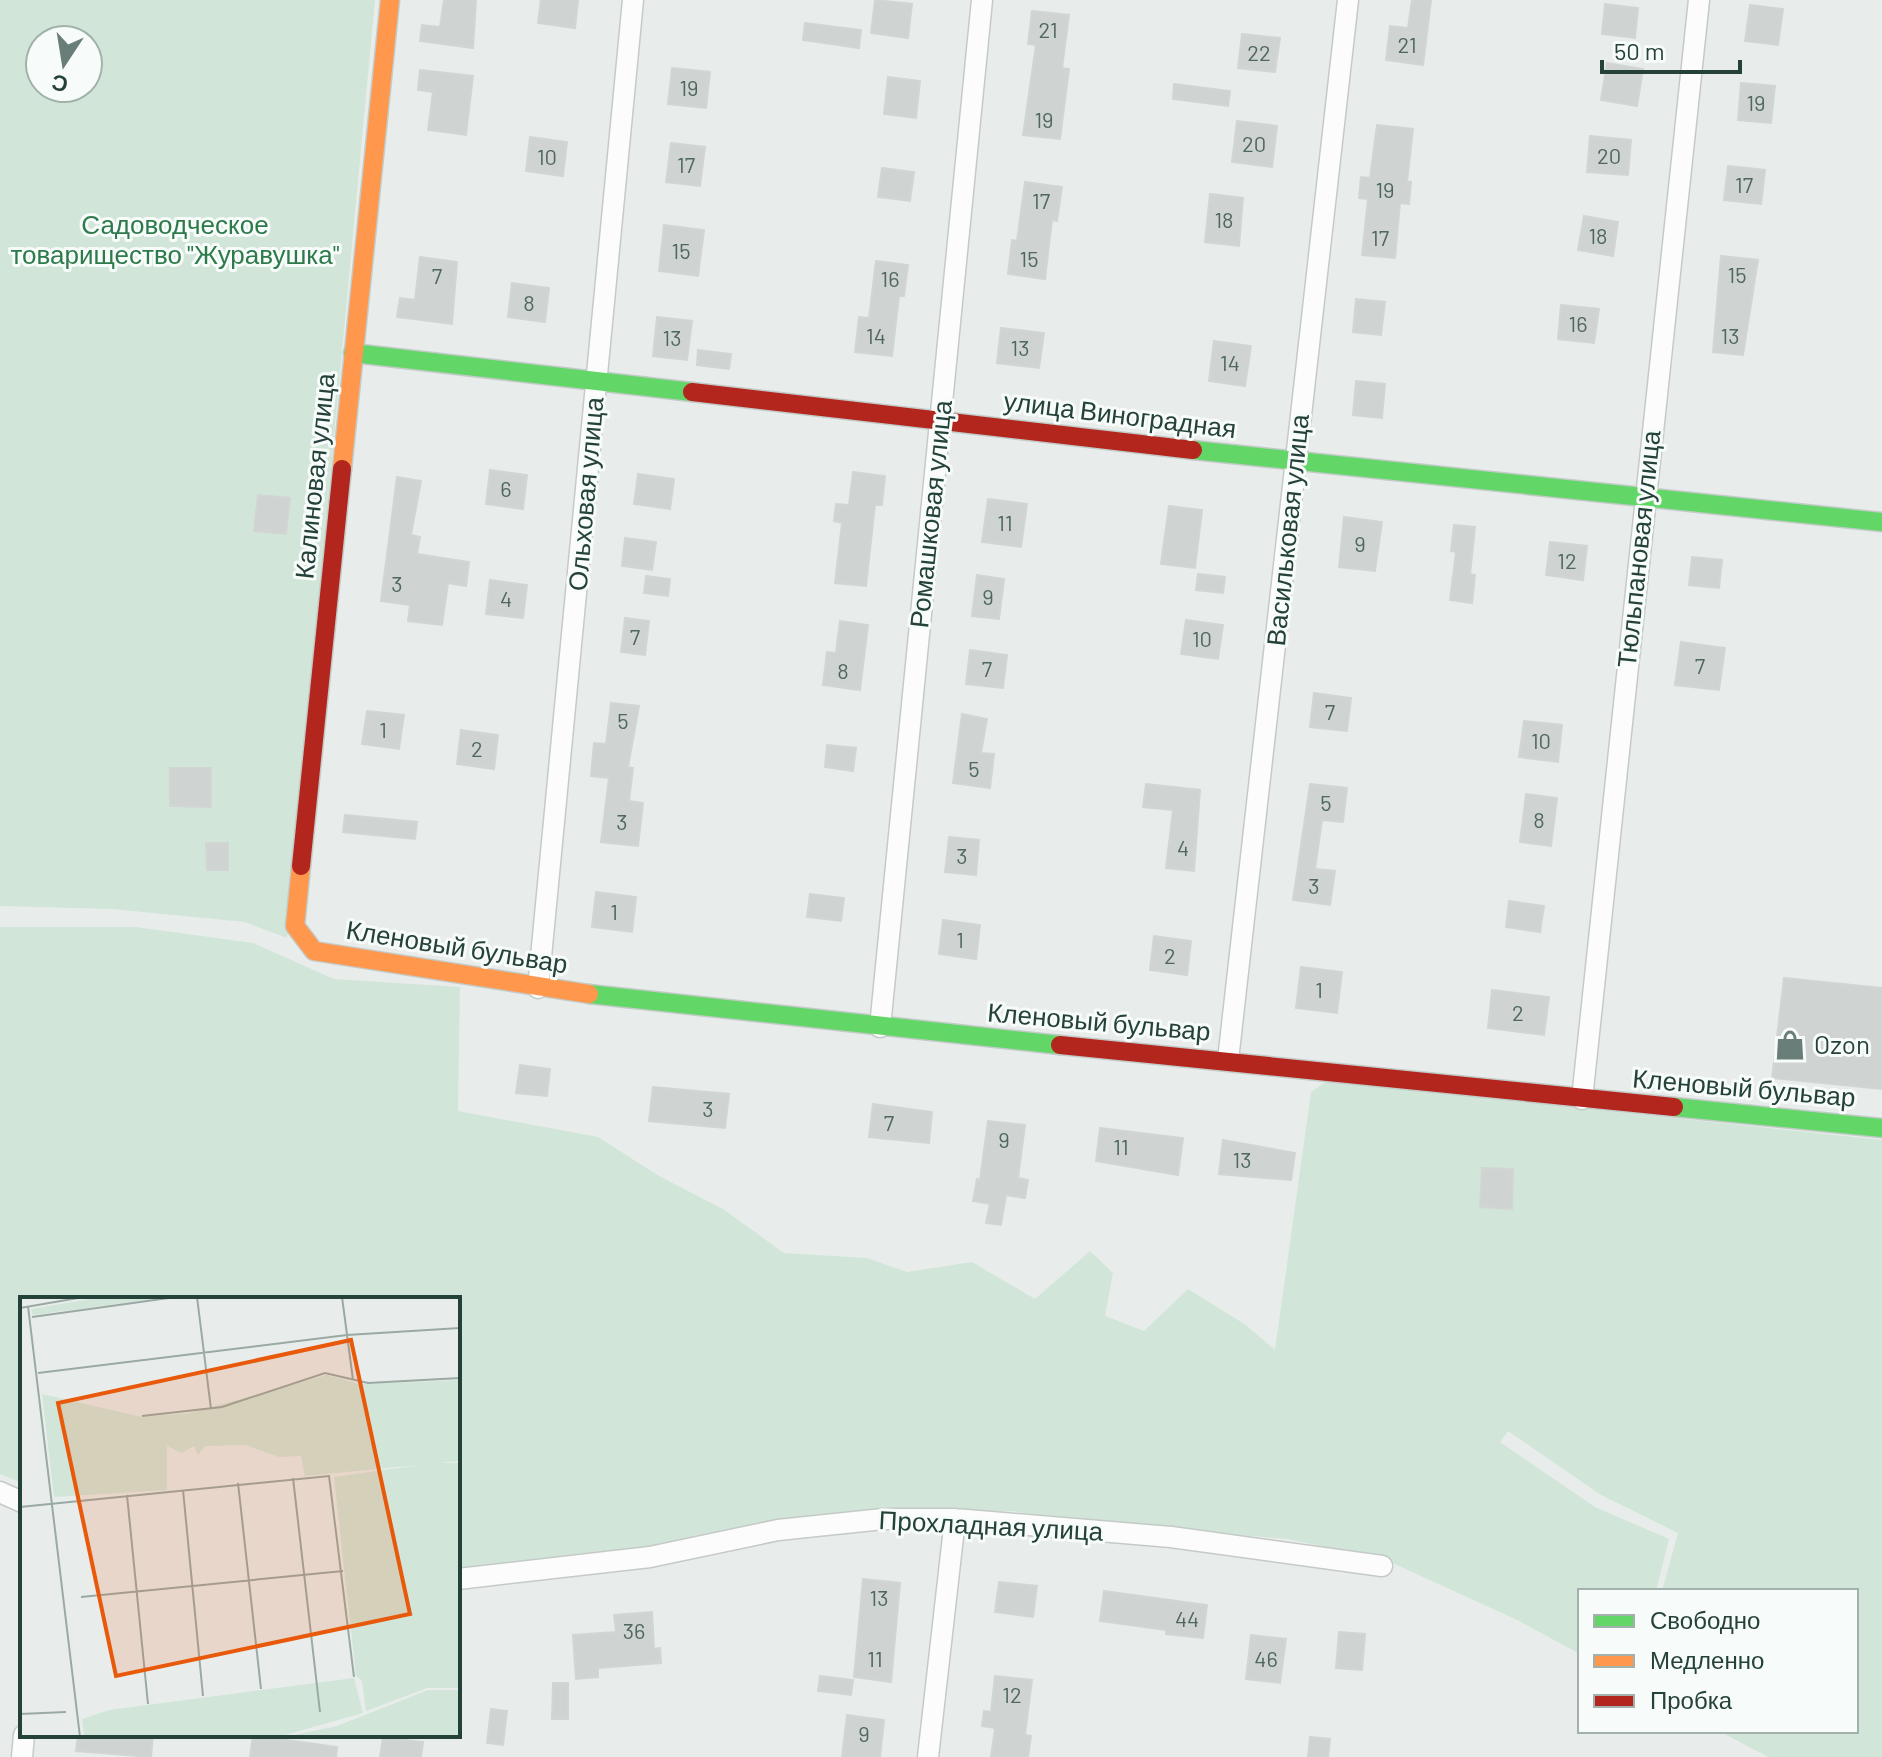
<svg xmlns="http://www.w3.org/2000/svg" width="1882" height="1757" font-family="Barlow,sans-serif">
<rect width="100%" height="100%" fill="#e8edeb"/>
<!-- green -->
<path fill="#d1e6d8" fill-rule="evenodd" d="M0 0H375L287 938 245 922 112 909 0 906ZM40 40H88V88H40Z
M0 927H136L253 943 334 979 460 987 458 1111 598 1137 659 1176 723 1209 784 1253 867 1258 907 1272 972 1262 1035 1299 1090 1251 1113 1273 1105 1316 1144 1331 1188 1289 1246 1325 1275 1350 1311 1092 1327 1081 1882 1140V1757H1768L1719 1731H1856V1591H1662L1678 1533 1601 1495 1508 1431 1500 1442 1595 1507 1669 1539 1656 1591H1580V1654L1517 1620 1386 1560 1288 1539 1083 1522 1011 1511 953 1514 707 1539 458 1575V1299H22V1483L0 1474Z"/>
<!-- building -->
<path fill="#cfd4d2" stroke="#d1d6d4" stroke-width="2" d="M444 0H476L473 48 420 41 422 25 440 27Z
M541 0H578L575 28 538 23Z
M875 0 912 4 908 38 871 33Z
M1412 0H1431L1423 65 1386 60 1390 26 1408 28Z
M1605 4 1638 8 1635 38 1602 34Z
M1750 5 1783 9 1778 45 1745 41Z
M1032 11 1069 15 1062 68 1069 69 1060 139 1023 135 1036 45 1028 44Z
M805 23 861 30 859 48 803 40Z
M1242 34 1280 38 1275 72 1238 68Z
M1607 63 1643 69 1637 106 1601 100Z
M672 68 710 72 706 108 668 104Z
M420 70 473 76 466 135 428 130 433 92 418 90Z
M888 77 920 81 916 118 884 114Z
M1741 83 1775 86 1771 123 1738 120Z
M1174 84 1230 91 1228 106 1173 99Z
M1237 121 1277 126 1272 167 1232 162Z
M1377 125 1413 129 1407 182H1411L1409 204 1400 203 1395 258 1362 255 1368 199 1359 198 1361 177 1370 178Z
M1590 136 1631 140 1628 175 1587 172Z
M530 137 567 142 563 176 526 171Z
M671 143 705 147 700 186 666 182Z
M1728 166 1765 170 1761 204 1724 200Z
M882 168 914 172 910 201 878 197Z
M1025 182 1062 187 1057 221 1052 220 1045 279 1008 274 1012 240 1017 241Z
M1210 194 1243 198 1239 246 1205 242Z
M1584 216 1618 222 1613 256 1578 250Z
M664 225 704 230 698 276 659 271Z
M1721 256 1758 260 1743 355 1713 352Z
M420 257 457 262 452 324 397 317 400 298 415 300Z
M876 261 908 265 904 296H899L892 356 855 352 859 317 869 318Z
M512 283 549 288 545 322 508 317Z
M1356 299 1385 302 1381 335 1353 332Z
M1561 305 1599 309 1594 343 1558 339Z
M657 317 692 321 687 360 653 356Z
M1001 328 1044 333 1039 368 997 363Z
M1214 341 1251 346 1245 386 1209 381Z
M698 350 731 354 729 369 697 365Z
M1356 381 1385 384 1382 418 1353 415Z
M490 470 527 475 523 509 486 504Z
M853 472 885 476 882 505H875L866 586 835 583 842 523 834 521 836 504 849 505Z
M638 474 674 479 670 509 634 504Z
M397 477 421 481 411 535 420 537 417 554 469 562 466 586 448 583 442 625 408 621 410 605 381 601Z
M258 495 290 498 286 534 254 531Z
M988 499 1027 504 1021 547 982 542Z
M1169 506 1202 510 1195 568 1161 564Z
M1344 517 1382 522 1375 571 1339 567Z
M1454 525 1475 527 1470 574 1475 575 1472 603 1450 600 1456 552 1451 551Z
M625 538 656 542 652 570 622 566Z
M1550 542 1587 546 1583 580 1546 575Z
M1692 557 1722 560 1719 588 1689 585Z
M1198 574 1225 577 1223 593 1196 590Z
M977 575 1004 579 999 619 972 616Z
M646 576 670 579 668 596 644 593Z
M490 580 527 585 523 618 486 614Z
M625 618 649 621 645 655 621 652Z
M1186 620 1223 625 1218 659 1181 654Z
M840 621 868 625 860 690 823 685 827 652 836 653Z
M1681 642 1725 648 1719 690 1675 685Z
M970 650 1007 655 1003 688 966 684Z
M1314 693 1351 698 1347 731 1310 727Z
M611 703 639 706 628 767 633 768 629 801 643 803 638 846 601 842 609 778 591 776 594 743 606 744Z
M367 711 404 715 399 749 362 744Z
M962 714 987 719 981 753 994 754 990 788 953 783Z
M1524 721 1562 725 1558 762 1519 757Z
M461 730 498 735 494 769 457 764Z
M827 745 856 748 853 771 825 767Z
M170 768H211V807L170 806Z
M1146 784 1200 790 1194 871 1166 868 1173 810 1143 807Z
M1310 784 1347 788 1343 822 1322 820 1315 869 1335 871 1330 905 1293 900Z
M1526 794 1557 798 1551 846 1520 842Z
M345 815 417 822 415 839 343 832Z
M949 837 979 840 976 875 945 872Z
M206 843H228V870H207Z
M596 892 636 897 632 932 592 927Z
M810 894 844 898 841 921 807 917Z
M1509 901 1544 906 1540 932 1506 927Z
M943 920 980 925 976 959 939 954Z
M1154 936 1191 941 1187 975 1150 970Z
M1301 967 1342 972 1337 1013 1296 1008Z
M1784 978 1882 988V1089L1772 1078Z
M1492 990 1549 997 1544 1035 1488 1028Z
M520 1065 550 1069 547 1096 516 1093Z
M653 1087 729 1094 725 1128 649 1121Z
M873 1104 932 1112 929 1143 869 1137Z
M988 1121 1025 1125 1018 1178 1028 1180 1025 1198 1006 1195 1001 1225 986 1223 990 1204 973 1201 977 1179 980 1180Z
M1100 1128 1183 1138 1178 1175 1096 1161Z
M1223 1140 1295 1153 1291 1180 1219 1174Z
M1482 1168 1513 1169 1512 1209 1480 1207Z
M863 1579 900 1583 891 1682 854 1677Z
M999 1582 1037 1586 1033 1617 995 1612Z
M1104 1591 1207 1605 1203 1638 1166 1634V1630L1100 1621Z
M652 1612 654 1649 660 1648 661 1663 598 1668V1677L576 1679 573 1635 616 1632 614 1615Z
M1339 1632 1365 1634 1362 1670 1336 1668Z
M1251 1635 1286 1639 1280 1683 1246 1679Z
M820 1676 853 1680 851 1695 818 1691Z
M995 1676 1032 1680 1025 1735 1031 1736 1028 1757H991L995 1728 982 1726 984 1711 991 1712Z
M553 1683H568V1719H552Z
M491 1709 507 1711 503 1745 487 1743Z
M847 1715 884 1720 880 1757H842Z
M78 1735H153L151 1757 76 1751Z
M253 1735 337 1747 336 1757H250Z
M383 1737 423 1742 421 1757H380Z
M1310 1737 1330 1739 1328 1757H1308Z"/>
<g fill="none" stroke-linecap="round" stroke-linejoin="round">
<!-- street casing -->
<g stroke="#c5cac8" stroke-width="23">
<path id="street" d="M538 988 633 0
M880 1027 982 0
M1228 1060 1348 0
M1582 1099 1699 0
M0 1492 22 1502
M458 1579 650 1557 778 1530 883 1519H955L1171 1537 1382 1566
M22 1757 24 1735
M928 1757 955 1519"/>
</g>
<!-- fast casing -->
<g stroke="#c3cbc8" stroke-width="21">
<path id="fast" d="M353 353 692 392
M1193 450 1882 522
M589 994 1060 1045
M1674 1107 1882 1128"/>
</g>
<!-- slow casing -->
<g stroke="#c3cbc8" stroke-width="21">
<path id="slow" d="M342 469 390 0
M301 866 295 926 314 951 589 994"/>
</g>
<!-- jam casing -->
<g stroke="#c3cbc8" stroke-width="21">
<path id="jam" d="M692 392 1193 450
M301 866 342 469
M1060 1045 1674 1107"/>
</g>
<!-- street -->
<use href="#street" stroke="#fcfcfc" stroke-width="20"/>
<!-- fast -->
<use href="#fast" stroke="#63d668" stroke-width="18"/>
<!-- slow -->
<use href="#slow" stroke="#ff974d" stroke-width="18"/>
<!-- jam -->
<use href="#jam" stroke="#b3261e" stroke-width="18"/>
</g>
<!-- icons -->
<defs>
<g id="shop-bare" transform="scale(2.4)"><path d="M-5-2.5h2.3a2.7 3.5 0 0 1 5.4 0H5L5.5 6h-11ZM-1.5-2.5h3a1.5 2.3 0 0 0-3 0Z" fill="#697e78" stroke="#f7fbf9" stroke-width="2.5" paint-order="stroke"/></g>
</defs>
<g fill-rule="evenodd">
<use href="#shop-bare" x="1790" y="1045"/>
</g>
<g text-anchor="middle" stroke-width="6" stroke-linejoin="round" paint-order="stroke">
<!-- number labels -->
<g font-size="22" fill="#506761">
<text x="1048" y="38">21</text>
<text x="1407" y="53">21</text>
<text x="1259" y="61">22</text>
<text x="689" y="96">19</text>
<text x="1756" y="111">19</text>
<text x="1044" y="128">19</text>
<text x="1254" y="152">20</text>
<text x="1609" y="164">20</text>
<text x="547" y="165">10</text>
<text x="686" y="173">17</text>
<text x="1744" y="193">17</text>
<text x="1385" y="198">19</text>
<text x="1041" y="209">17</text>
<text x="1224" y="228">18</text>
<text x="1598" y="244">18</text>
<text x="1380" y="246">17</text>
<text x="681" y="259">15</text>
<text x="1029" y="267">15</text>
<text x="1737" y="283">15</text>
<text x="437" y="284">7</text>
<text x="890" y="287">16</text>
<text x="529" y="311">8</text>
<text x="1578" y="332">16</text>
<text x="876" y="344">14</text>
<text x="1730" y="344">13</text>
<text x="672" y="346">13</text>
<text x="1020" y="356">13</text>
<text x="1230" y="371">14</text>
<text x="506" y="497">6</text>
<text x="1005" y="531">11</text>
<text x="1360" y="552">9</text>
<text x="1567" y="569">12</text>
<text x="397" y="592">3</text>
<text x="988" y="605">9</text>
<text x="506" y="607">4</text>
<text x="635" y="645">7</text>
<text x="1202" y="647">10</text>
<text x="1700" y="674">7</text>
<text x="987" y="677">7</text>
<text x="843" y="679">8</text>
<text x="1330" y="720">7</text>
<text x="623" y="729">5</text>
<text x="383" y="738">1</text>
<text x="1541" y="749">10</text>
<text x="477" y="757">2</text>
<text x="974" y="777">5</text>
<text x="1326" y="811">5</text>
<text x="1539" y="828">8</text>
<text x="622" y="830">3</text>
<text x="1183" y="856">4</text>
<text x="962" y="864">3</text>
<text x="1314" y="894">3</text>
<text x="614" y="920">1</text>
<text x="960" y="948">1</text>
<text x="1170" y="964">2</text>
<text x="1319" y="998">1</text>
<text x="1518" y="1021">2</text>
<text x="708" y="1117">3</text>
<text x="889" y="1131">7</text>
<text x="1004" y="1148">9</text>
<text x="1121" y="1155">11</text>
<text x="1242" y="1168">13</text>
<text x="879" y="1606">13</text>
<text x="1187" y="1627">44</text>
<text x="634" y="1639">36</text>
<text x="875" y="1667">11</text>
<text x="1266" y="1667">46</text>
<text x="1012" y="1703">12</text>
<text x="864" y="1742">9</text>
</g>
<!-- park labels -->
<g font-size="26" fill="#2d7a4b" stroke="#f7fbf9">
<text x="175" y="234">Садоводческое<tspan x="175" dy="30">товарищество "Журавушка"</tspan></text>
</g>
<!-- street labels -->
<g font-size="26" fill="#24423a" stroke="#f7fbf9">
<text transform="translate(1120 415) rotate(7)" y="9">улица Виноградная</text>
<text transform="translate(315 476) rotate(-84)" y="9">Калиновая улица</text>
<text transform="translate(586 494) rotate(-85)" y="9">Ольховая улица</text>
<text transform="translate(931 514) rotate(-84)" y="9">Ромашковая улица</text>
<text transform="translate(1288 530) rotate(-84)" y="9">Васильковая улица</text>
<text transform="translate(1639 549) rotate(-84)" y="9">Тюльпановая улица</text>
<text transform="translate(457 947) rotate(9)" y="9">Кленовый бульвар</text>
<text transform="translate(1099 1022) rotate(5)" y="9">Кленовый бульвар</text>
<text transform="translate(1744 1088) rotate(5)" y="9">Кленовый бульвар</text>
<text transform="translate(991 1526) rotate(3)" y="9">Прохладная улица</text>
</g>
<!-- poi labels -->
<g font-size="26" fill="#24423a" stroke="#f7fbf9" text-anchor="start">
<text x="1814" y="1054">Ozon</text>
</g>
</g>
<!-- overview -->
<g transform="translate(20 1297)">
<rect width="440" height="440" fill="#e8edeb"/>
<path d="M82 0H148L13 18 11 12ZM307 78 339 87 440 83V164L285 179 281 159 259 160 226 148 185 149 178 158 174 149 162 156 147 149V193L34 200 22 97 122 120 170 116ZM414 166H440V391H407L346 414 342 384 336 379 314 180ZM334 381 343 416 258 440 64 439 62 422 89 413ZM408 393H440V440H264L317 429Z" fill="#d1e6d8"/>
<path fill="none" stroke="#9aa9a4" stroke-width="2" d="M177 0 191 112M322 0 333 83M8 9 60 440M0 11 64 0M12 20 156 0M18 76 327 38 440 31M122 119 202 110 305 76 348 86 440 81M273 181 300 415M218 186 241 392M163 193 183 399M107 198 128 407M0 210 309 179 334 380M61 300 323 274M0 417 46 415"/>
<path fill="#e8590c" fill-opacity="0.15" stroke="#e8590c" stroke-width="4" d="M331 43 390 317 96 379 38 106Z"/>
<rect width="440" height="440" fill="none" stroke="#24423a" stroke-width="4"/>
</g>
<!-- legend -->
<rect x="1578" y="1589" width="280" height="144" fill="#f7fbf9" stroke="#a3b1ad" stroke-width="2"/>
<rect x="1594" y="1615" width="40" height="12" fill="#63d668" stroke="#a3b1ad" stroke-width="2"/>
<text x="1650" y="1629" font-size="24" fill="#24423a">Свободно</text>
<rect x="1594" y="1655" width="40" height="12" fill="#ff974d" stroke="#a3b1ad" stroke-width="2"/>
<text x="1650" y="1669" font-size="24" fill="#24423a">Медленно</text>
<rect x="1594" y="1695" width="40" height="12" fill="#b3261e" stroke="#a3b1ad" stroke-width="2"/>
<text x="1650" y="1709" font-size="24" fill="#24423a">Пробка</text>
<!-- north arrow -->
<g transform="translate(64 64) rotate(192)"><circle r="38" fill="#f7fbf9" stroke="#a3b1ad" stroke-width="2"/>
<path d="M0-6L14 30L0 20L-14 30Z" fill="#697e78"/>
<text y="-12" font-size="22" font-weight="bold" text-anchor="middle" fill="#24423a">С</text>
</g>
<!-- scale -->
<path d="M1602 60v12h138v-12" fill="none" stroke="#24423a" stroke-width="4"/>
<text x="1614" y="60" font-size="24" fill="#24423a" stroke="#f7fbf9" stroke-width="6" paint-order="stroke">50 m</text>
</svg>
